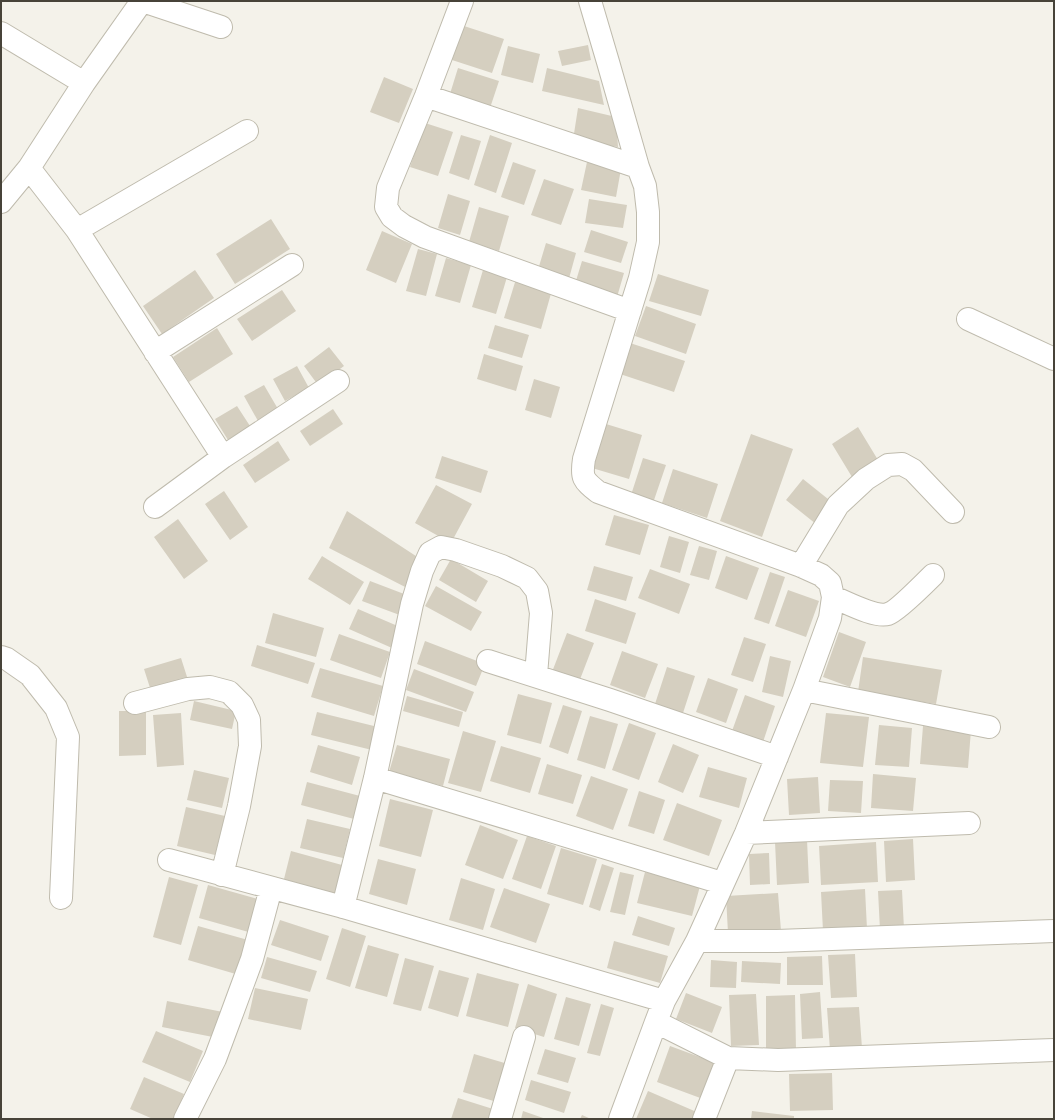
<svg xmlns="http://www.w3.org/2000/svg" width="1055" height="1120" font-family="Raleway,sans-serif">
<rect width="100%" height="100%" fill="#f4f2ea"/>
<!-- building -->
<path fill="#d5cfc0" d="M464 26 504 39 492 73 452 60Z
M588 45 591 60 562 66 558 51Z
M508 46 540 54 533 83 501 75Z
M458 68 499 81 489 111 449 97Z
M547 68 599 81 604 105 542 91Z
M384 77 413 89 399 123 370 112Z
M578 108 616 117 618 147 573 140Z
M425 123 453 132 438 176 410 167Z
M461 135 481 141 469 180 449 173Z
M490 135 512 143 496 193 474 185Z
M513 162 536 170 524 205 501 197Z
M587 162 621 169 616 197 581 190Z
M544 179 574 189 561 225 531 215Z
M448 194 470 201 460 235 438 228Z
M589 199 627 205 623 228 585 223Z
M479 207 509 216 499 251 469 242Z
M271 219 290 249 235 284 216 254Z
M591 230 628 242 621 263 584 252Z
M382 231 412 244 396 283 366 270Z
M546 243 576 253 568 282 537 273Z
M418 249 437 254 426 296 406 291Z
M446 258 471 265 460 303 435 296Z
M582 261 624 273 617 297 575 284Z
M195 270 214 298 162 334 143 306Z
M483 270 507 277 496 314 472 307Z
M658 274 709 290 701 316 649 301Z
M516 279 552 290 541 329 504 318Z
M282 290 296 311 252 341 237 319Z
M646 306 696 324 686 354 635 336Z
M495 325 529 335 522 358 488 348Z
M217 328 233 354 189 382 173 357Z
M630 343 685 361 674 392 620 374Z
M329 347 344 366 318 385 304 366Z
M484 354 523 366 516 391 477 379Z
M297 366 309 388 285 401 273 379Z
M534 379 560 387 551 418 525 410Z
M264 385 278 409 258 421 244 396Z
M237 406 250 426 228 440 215 419Z
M333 409 343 424 310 446 300 431Z
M606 424 642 435 629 479 592 468Z
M858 427 878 460 852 477 832 444Z
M751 434 793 449 762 537 720 521Z
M278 441 290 460 255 483 243 465Z
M442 456 488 471 481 493 435 478Z
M643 458 666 465 653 503 631 495Z
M673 469 718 484 707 518 662 503Z
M803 479 833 503 816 524 786 500Z
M436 485 472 504 451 543 415 523Z
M224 491 248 527 230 540 205 504Z
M347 511 422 560 411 590 329 548Z
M614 515 649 525 640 555 605 545Z
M178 519 208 561 184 579 154 537Z
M669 536 689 542 680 573 660 567Z
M699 546 717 551 709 580 690 575Z
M322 556 364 582 350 605 308 579Z
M726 556 759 568 747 600 715 588Z
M451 559 488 581 476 602 439 580Z
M594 566 633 577 626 601 587 590Z
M650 569 690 584 679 614 638 598Z
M770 572 785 577 769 624 754 619Z
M370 581 412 597 405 617 362 601Z
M436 586 482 612 471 631 425 606Z
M788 590 819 601 806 637 775 626Z
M595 599 636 613 626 644 585 631Z
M358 609 400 627 392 648 349 629Z
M273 613 324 628 316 657 265 643Z
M839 632 866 642 850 687 823 677Z
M567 633 594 643 579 682 552 672Z
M339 634 390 652 381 678 330 660Z
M744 637 766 644 753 682 731 675Z
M425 641 485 664 476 686 417 664Z
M257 645 315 663 308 684 251 666Z
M622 651 658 664 645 698 610 685Z
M770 656 791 661 783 697 762 692Z
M863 657 942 670 936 704 858 692Z
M181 658 188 680 151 691 144 669Z
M667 667 695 676 683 713 655 704Z
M320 668 383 686 374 716 311 697Z
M414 669 474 692 466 712 406 690Z
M708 678 738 689 726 723 696 712Z
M518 694 552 703 541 744 507 735Z
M745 695 775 706 763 742 732 731Z
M407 696 463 712 459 727 403 711Z
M194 701 236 711 232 729 190 720Z
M563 705 582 711 568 754 549 747Z
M119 711H146V755L119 756Z
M317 712 378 727 372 750 311 735Z
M181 713 184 765 157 767 153 715Z
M826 713 869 717 863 767 820 763Z
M590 716 618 724 605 769 577 760Z
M629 723 656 733 639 780 612 770Z
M879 725 912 728 909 767 875 765Z
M923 726 971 730 968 768 920 764Z
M463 731 496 741 481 792 448 783Z
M673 744 699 755 683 793 658 782Z
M318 745 360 757 352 785 310 772Z
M397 745 450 759 443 786 389 772Z
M501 746 541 758 530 793 490 781Z
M547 764 582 775 573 804 538 794Z
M708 767 747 778 739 808 699 797Z
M194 770 229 778 222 808 187 800Z
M873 774 916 778 913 811 871 808Z
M591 776 628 789 613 830 576 816Z
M818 777 820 813 789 815 787 779Z
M830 780 863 781 861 813 828 811Z
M307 782 360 796 354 819 301 805Z
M639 791 665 800 654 834 628 826Z
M390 799 433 810 421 857 379 846Z
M677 803 722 820 709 856 663 840Z
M186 807 225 816 215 855 177 846Z
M307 819 350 829 343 858 300 848Z
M480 825 518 840 503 879 465 865Z
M527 836 556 846 541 889 512 879Z
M913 839 915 880 886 882 884 841Z
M807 840 809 883 777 885 775 842Z
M876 842 878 882 821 885 819 846Z
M561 848 597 859 583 905 547 894Z
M291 851 342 865 334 896 283 883Z
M769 853 770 884 750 885 749 854Z
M378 859 416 869 407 905 369 894Z
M602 864 614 868 600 911 589 907Z
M620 872 634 875 625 915 610 912Z
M645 872 700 886 692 916 637 903Z
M169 877 198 885 181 945 153 937Z
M461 878 495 889 483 930 449 920Z
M208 885 261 900 252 933 199 918Z
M504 888 550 904 536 943 490 927Z
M865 889 867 929 823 931 821 892Z
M902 890 904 929 880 930 878 891Z
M778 893 781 931 728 933 726 896Z
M638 916 675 928 669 946 632 935Z
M280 920 329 936 321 961 271 945Z
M198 926 248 940 239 975 188 960Z
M342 928 366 936 350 987 326 979Z
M614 941 668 956 660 983 607 968Z
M368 945 399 954 387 997 355 988Z
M855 954 857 997 831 998 828 955Z
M822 956 823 985H787V957Z
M267 957 317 971 310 992 261 978Z
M405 958 434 966 421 1011 393 1004Z
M711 960 737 962 736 988 710 987Z
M742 961 781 963 780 984 741 982Z
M439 970 469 978 458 1017 428 1008Z
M477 973 519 984 508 1027 466 1016Z
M528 984 557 994 544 1037 515 1028Z
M255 988 308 999 301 1030 248 1019Z
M820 992 823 1038 802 1039 800 994Z
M686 993 722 1007 712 1033 676 1019Z
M756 994 759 1045 731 1046 729 995Z
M795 995 796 1050H766V996Z
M566 997 591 1004 579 1046 554 1039Z
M167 1001 223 1012 218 1038 162 1027Z
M601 1004 614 1008 600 1056 587 1053Z
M859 1007 862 1048 830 1050 827 1008Z
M156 1031 203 1051 190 1082 142 1062Z
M670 1046 716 1063 703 1099 657 1082Z
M545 1049 576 1058 568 1083 537 1074Z
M474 1054 508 1064 497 1102 463 1092Z
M832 1073 833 1110 790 1111 789 1074Z
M144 1077 184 1094 174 1119H153L130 1109Z
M531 1080 571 1092 564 1113 525 1100Z
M648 1091 699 1113 697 1119H636Z
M458 1098 493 1109 490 1119H451Z
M523 1111 546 1119H521Z
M752 1111 794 1116V1119H751Z
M582 1115 591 1119H580Z"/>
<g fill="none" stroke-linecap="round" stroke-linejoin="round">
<!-- minor casing -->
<g stroke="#bfbbad" stroke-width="24">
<path id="minor" d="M143 1 221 27
M462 1 426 96 388 188 386 207 392 217 404 226 425 237 630 311
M590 1 608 62 638 167 645 186 648 212V242L640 278 584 459C581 478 583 480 598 492L801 566 821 575 830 583 833 597 830 618 804 690 746 833 697 941 664 1001 656 1022 620 1119
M1 33 84 83
M426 96 638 167
M29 168 77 230 223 457
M1 202 29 168 84 83 142 1
M77 230 247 131
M968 319 1054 359
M155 352 292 265
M155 507 223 457 338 381
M801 566 838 505 866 479 888 465 902 464 913 470 953 512
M833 597C846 602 875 618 888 614 896 612 925 583 933 575
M1 657 7 659 30 675 56 708 68 737 61 898
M488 661 610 700 777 757
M804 690 989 727
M135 703 188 689 210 687 229 692 242 705 249 720 250 746 239 806 222 875
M375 778 722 883
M746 833 969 823
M169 860 343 907 664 1001
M343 907 375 778 412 604 422 571 430 553 441 547 456 550 502 566 527 578 537 591 541 613 536 675
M697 941H777L1054 931
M656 1022 728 1058 778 1060 1054 1050
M185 1119 215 1059 231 1016 252 959 271 888
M500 1119 524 1037
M704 1119 728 1058"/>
</g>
<!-- minor -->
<use href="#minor" stroke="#fff" stroke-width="22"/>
</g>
<!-- border -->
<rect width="1055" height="1120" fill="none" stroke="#474339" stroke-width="4"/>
</svg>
